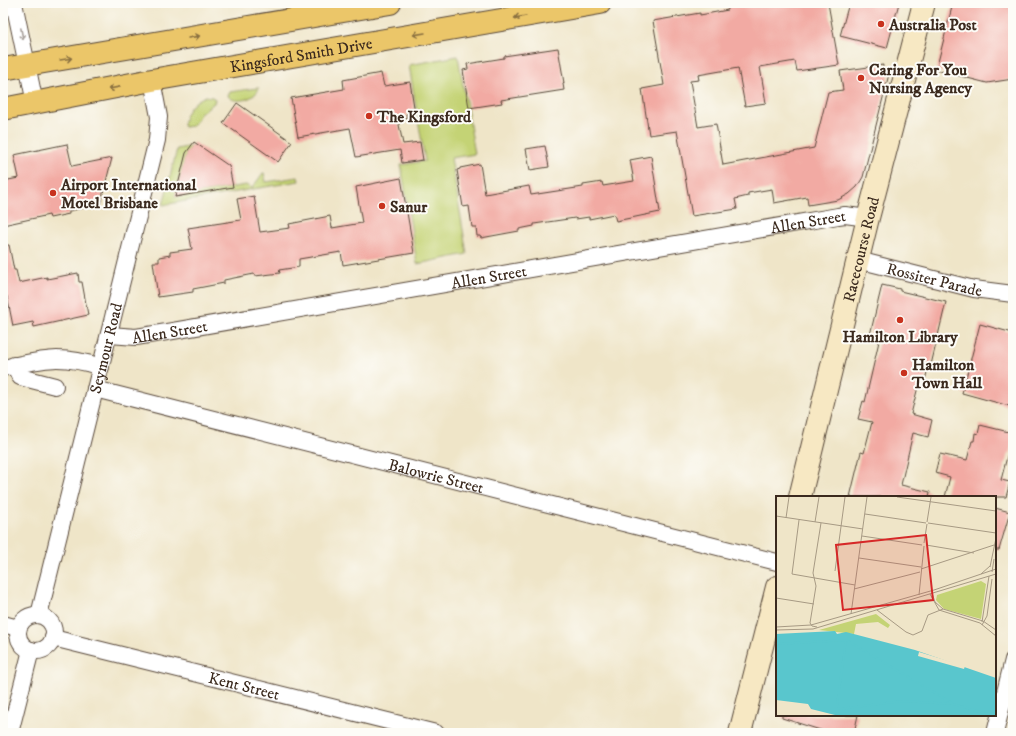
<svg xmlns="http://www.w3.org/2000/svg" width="1016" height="736" font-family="'IM FELL DW Pica',serif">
<rect width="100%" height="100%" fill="#fdfcf7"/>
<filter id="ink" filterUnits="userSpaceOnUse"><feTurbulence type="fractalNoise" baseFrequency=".025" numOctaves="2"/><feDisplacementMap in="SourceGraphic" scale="8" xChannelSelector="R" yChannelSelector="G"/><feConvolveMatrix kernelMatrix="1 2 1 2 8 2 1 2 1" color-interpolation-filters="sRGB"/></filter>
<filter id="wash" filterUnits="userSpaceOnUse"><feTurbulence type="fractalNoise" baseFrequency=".012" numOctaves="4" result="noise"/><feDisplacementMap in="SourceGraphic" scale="16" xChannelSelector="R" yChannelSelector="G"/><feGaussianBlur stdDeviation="0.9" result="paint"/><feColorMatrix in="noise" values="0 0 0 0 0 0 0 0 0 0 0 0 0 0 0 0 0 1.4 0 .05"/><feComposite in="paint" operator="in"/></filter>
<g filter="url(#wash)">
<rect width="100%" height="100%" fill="#efe5c8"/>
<!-- green -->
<path fill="#c4d375" stroke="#807e4a" d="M458 56 475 154 451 158 467 254 417 264 401 165 425 161 409 65Z
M257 88H259C256 99 235 105 228 96L230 92Z
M206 96 212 97 215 99 214 103 200 114 193 126 184 127 183 125C185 111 193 101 206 96Z
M191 146 186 153 175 197 246 185 252 188 263 173H264L266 182 298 177 299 181 163 205 177 149Z"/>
<g id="blocks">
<!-- building -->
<path fill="#f2aaa3" d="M727 3H828L839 65 797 71 795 61 760 67 766 103 745 106 738 68 698 75 699 80 690 81 698 127 716 124 723 165 814 148 828 92 843 90 840 71 883 65 882 71 890 70 863 177 857 187 849 194 838 200 808 205 807 197 774 203 772 189 748 193V196L735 199 737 209 692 216 677 131 649 135 642 89 664 85 653 21 700 13V15L728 10Z
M849 3H899L887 48 840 36Z
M953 3H1013V79L987 83 936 70Z
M558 48 564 83 563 84 564 90 501 100 502 103 469 108 463 70 468 69 467 64 504 58V56Z
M381 73 384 86 410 82 415 113 406 114 407 118 398 120 403 144 420 142 423 160 402 163 400 150 356 157 350 128 298 137 291 98 344 89 343 80Z
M237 103 292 142 278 162 223 123Z
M194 142 229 166 233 187 175 197 186 153Z
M67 144 72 166 112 158 100 205 69 211V214L50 218 49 215 3 225V181L19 178 14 155Z
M545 146 549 167 530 170 526 149Z
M651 156 660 212 616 221 614 214 589 219V217L576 219 575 218 534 224V226L519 229V231L481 238 480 236H477L476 227H472L469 206 463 207 457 170 460 169V168L480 164 485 194 529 186 531 195 583 187V185L602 182 603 186 634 181 630 160Z
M401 178 414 253 343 265 341 252 299 259V267L279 270 280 273 255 276 254 274 224 280V283L193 289V292L158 297 153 262H159V257L170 255V252L192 249 188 228 241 220 237 199 254 196 260 232 290 228 289 224 330 216 332 228 362 223 356 187Z
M3 245H9L14 270H16L19 283 47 277V279L78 273 79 282H82L88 315 34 327 33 322 13 326 7 296 3 297Z
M882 285 900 289V291L946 302 930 369H928L925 380 920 379 911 414 932 420 928 437 913 433 901 485 930 492 929 497H850L861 452 864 453 872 422 858 419 863 401 865 402 880 337 870 335Z
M980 324 1013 333V407L962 393Z
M980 425 1013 433 1010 454 1008 453 1001 480 1010 482 1006 497H945L950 477 935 473 940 454 967 460 972 441H974L975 433 978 434Z
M995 508 1010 512 999 550H995Z
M782 715H858L854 733H830L782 718Z"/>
</g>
</g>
<g filter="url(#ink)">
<use href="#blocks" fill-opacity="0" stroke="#564638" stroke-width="1"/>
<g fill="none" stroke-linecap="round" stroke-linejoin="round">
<!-- street casing -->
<g stroke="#564638" stroke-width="18">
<g id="street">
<path d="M14 3 35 103"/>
<path id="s1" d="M858 260 974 289 1013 294"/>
<path id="s2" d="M110 335 136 337 167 332 838 216 845 215 868 218"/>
<path d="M14 365 20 377 55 386"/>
<path d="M3 368C43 359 60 354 101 367"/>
<path id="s3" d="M95 389 777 562"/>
<path id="s4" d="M39 615 157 140 159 117 152 80"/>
<circle cx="36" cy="633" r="18"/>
<path d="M3 624 18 628"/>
<path id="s5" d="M53 638 436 733"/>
<path d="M10 733 31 650"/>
<path d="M995 733 1013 660"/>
</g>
</g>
<!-- secondary casing -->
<g stroke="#564638" stroke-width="24">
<g id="secondary">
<path id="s6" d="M800 497 868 218 924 3"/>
<path d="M740 733 777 587"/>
</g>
</g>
<!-- highway casing -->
<g stroke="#564638" stroke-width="24">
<g id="highway">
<path d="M3 69 390 3"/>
<path id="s7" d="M3 109 152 80 600 3"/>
</g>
</g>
<!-- street -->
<use href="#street" stroke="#fff" stroke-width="16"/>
<!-- secondary -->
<use href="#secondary" stroke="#f7e8c3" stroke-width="22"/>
<!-- highway -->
<use href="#highway" stroke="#ebc669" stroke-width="22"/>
</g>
<!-- one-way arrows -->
<defs><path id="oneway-shaft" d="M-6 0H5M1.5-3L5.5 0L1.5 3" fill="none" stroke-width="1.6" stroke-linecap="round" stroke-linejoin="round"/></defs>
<g stroke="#8a7040">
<use href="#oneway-shaft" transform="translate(520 17) rotate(170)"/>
<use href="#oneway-shaft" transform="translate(419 34) rotate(170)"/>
<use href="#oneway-shaft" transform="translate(194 37) rotate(-10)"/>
<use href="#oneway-shaft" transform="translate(66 59) rotate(-9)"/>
<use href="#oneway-shaft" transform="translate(114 88) rotate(169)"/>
</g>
<use stroke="#a79f9a" href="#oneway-shaft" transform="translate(22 34) rotate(79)"/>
</g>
<!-- markers -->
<g fill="#c8321e" stroke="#fdfcf7" stroke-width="1.5">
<circle cx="881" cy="24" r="4"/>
<circle cx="861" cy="78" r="4"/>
<circle cx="369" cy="116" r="4"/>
<circle cx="53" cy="193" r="4"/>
<circle cx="382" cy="206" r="4"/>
<circle cx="900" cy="320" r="4"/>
<circle cx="904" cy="373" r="4"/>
</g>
<g text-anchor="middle" stroke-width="4" stroke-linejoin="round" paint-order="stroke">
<!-- poi labels -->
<g font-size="16" font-weight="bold" fill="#3b2a1e" stroke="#fdfcf7" text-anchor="start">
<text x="889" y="30">Australia Post</text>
<text x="869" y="75">Caring For You<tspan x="869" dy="18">Nursing Agency</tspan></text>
<text x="377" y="122">The Kingsford</text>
<text x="61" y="190">Airport International<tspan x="61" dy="18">Motel Brisbane</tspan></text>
<text x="390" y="212">Sanur</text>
<text x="900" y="342" text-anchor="middle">Hamilton Library</text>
<text x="912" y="370">Hamilton<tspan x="912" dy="18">Town Hall</tspan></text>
</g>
<!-- street labels -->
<g font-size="16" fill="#3b2a1e" stroke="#fdfcf7">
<text dy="6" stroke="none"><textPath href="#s7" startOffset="303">Kingsford Smith Drive</textPath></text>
<text dy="6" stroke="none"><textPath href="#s2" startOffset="708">Allen Street</textPath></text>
<text dy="6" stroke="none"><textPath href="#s6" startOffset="255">Racecourse Road</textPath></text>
<text dy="6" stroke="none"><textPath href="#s2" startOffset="384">Allen Street</textPath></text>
<text dy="6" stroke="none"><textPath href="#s1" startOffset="79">Rossiter Parade</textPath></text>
<text dy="6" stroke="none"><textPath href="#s2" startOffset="60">Allen Street</textPath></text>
<text dy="6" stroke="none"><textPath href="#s4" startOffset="275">Seymour Road</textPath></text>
<text dy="6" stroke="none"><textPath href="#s3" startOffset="352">Balowrie Street</textPath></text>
<text dy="6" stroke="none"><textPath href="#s5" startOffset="197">Kent Street</textPath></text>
</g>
</g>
<!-- overview -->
<g transform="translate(776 496)">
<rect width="220" height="220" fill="#efe5c8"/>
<path d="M205 85 210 88 205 123 168 113 160 104 161 99ZM100 118 114 129 112 132 102 126 80 128 78 138 43 134Z" fill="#c4d375"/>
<path d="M59 135 61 138 70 136 139 154 220 182V219H59L35 213 32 208 0 204V138Z" fill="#59c6cd"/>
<path d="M143 156 189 170 188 173 142 160Z" fill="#efe5c8"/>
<path fill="none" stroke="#59c6cd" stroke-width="2" d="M70 144 61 209 64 213 126 205 177 208 215 219M0 148 70 144 176 207"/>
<path fill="none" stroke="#a79a84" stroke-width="1" d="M121 1 220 15M89 18 150 27M0 20 87 33M10 22 13 1M23 24 16 78 79 89M39 26 43 1M151 26 155 1M152 27 220 37M86 40 146 49M148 47 151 28M150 49 198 57M83 62 145 71M214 71 220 42M145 73 218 49M59 75 69 1M216 76 218 63M205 78 214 70M78 93 144 76M156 97 159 106 167 113 207 125 220 134M154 98 163 114 204 127 220 140M143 99 148 50M0 102 38 108M101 114 130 136 137 139 146 135 152 119 167 113M75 118 91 1M206 126 213 80M206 129 211 120 216 83M0 131 35 129 158 94 220 73M41 131 36 130 34 127 40 90 37 77 45 27M0 134 37 133 220 78"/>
<path fill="#d62828" fill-opacity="0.15" stroke="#d62828" stroke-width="2" d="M150 39 157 104 67 114 60 49Z"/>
<rect width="220" height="220" fill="none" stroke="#3b2a1e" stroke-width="2"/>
</g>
<!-- margin -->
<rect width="1016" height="736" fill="none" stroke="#fdfcf7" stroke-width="16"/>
</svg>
